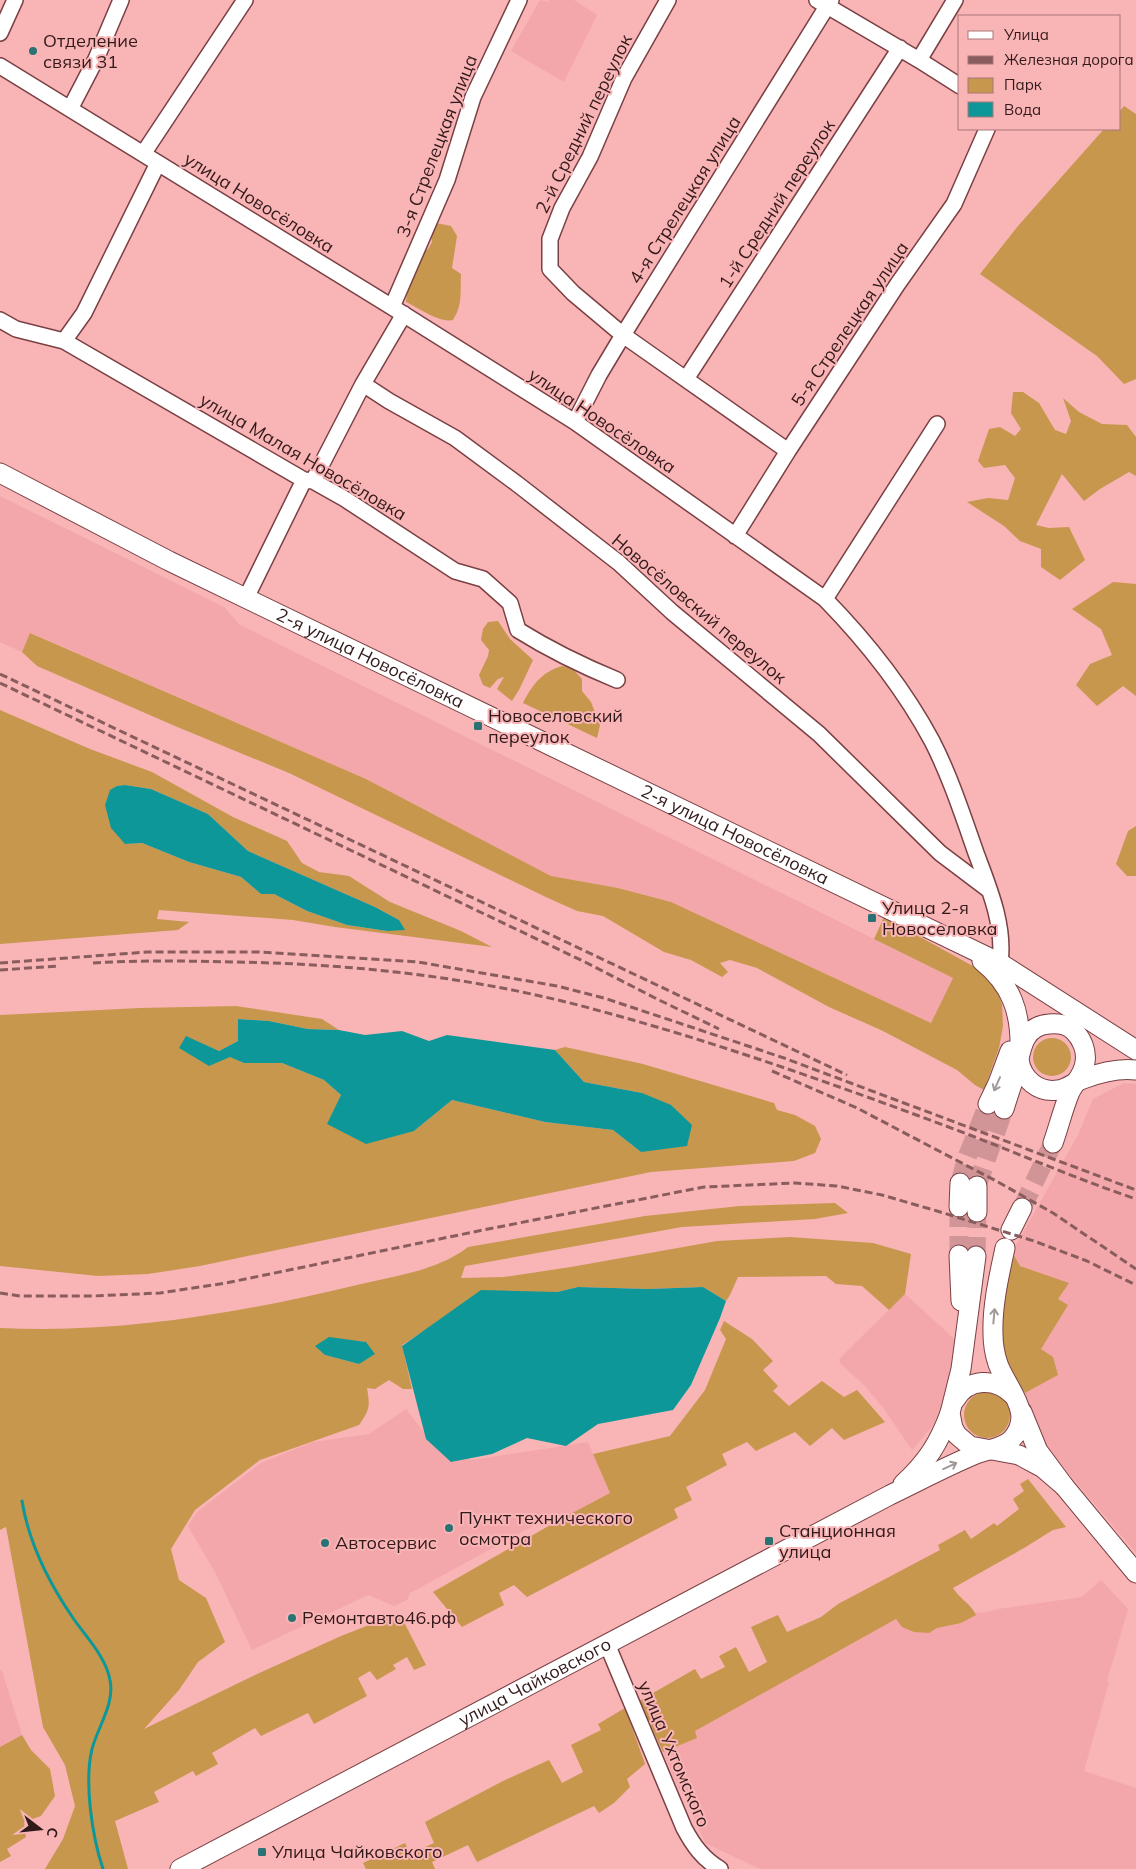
<svg xmlns="http://www.w3.org/2000/svg" width="1136" height="1869" font-family="Mulish,sans-serif">
<rect width="100%" height="100%" fill="#f9b4b6"/>
<!-- built -->
<path fill="#f4a7aa" d="M540 0 548 2 549 0H574L597 15 564 82 511 51Z
M0 496 224 607 240 625 953 978 931 1023 671 902 618 888 551 876 366 779 31 633 22 652 0 642Z
M1124 1083 1136 1084V1553L1047 1448 1033 1417 1025 1393 1058 1375 1055 1368 1040 1349 1067 1306 1020 1266 1012 1252 1078 1135 1093 1099Z
M905 1294 960 1344 945 1411 912 1450 884 1409 865 1386 841 1364 839 1359Z
M406 1409 438 1450 472 1460 588 1442 610 1493 559 1520 555 1514 410 1593 407 1600 394 1606 368 1595 252 1650 215 1572 188 1526 197 1512 261 1463 313 1442 369 1434Z
M1101 1580 1128 1609 1107 1681 1109 1682 1084 1771 1136 1788V1869H760L705 1843 687 1800 679 1789 663 1752 697 1738 694 1731 952 1588 972 1612 983 1613 998 1609 1082 1597Z
M0 1670 2 1671 22 1735 0 1747Z"/>
<!-- green -->
<path fill="#c7974d" fill-rule="evenodd" d="M1124 106 1136 114V379L1124 384 1097 356 980 274 1018 226 1104 129H1120V111Z
M436 223 451 226 457 236 452 268 461 274C460 293 463 304 453 320 439 323 419 308 406 302L408 282 421 254 428 249 432 242 431 234Z
M1013 392H1023L1039 403 1055 430 1066 434 1071 421 1063 398 1079 412 1102 424 1127 425 1136 437V476L1129 472 1100 489 1084 501 1062 474 1036 525 1049 528 1069 527 1085 560 1060 580 1041 567V549L1020 541 1004 526 967 502 988 498 1008 500 1015 478 1005 465 984 468 978 461 989 429 1000 427 1015 436 1021 429 1011 413Z
M1113 582 1136 584V696L1123 686 1097 706 1076 685 1090 664 1112 655 1101 629 1072 609Z
M498 621 510 639 533 660 520 688 512 701 497 689 504 677 498 679 490 688 483 685 479 675 488 656 489 650 481 640 483 629 488 622Z
M30 633 366 779 551 876 618 888 671 902 931 1023 953 978 874 939 884 917 980 970 995 987 1002 1004 1003 1026 999 1048 984 1090 975 1085 957 1070 883 1031 829 1007 757 968 730 960 720 963 728 972 722 977 691 960 664 952 603 916 577 911 548 898 289 773 175 726 37 666 22 652Z
M562 666 572 668 582 679V691L591 702 600 725 597 738 523 703C532 685 542 672 562 666Z
M0 710 90 749 152 772 233 817 287 841 302 863 319 872 349 876 390 902 461 931 492 947 335 927 293 920 159 910 157 919 189 922 178 930 0 944ZM125 785 151 789 208 814 248 851 375 907 399 920 387 931 347 925 307 911 274 894H261L241 877 189 862 142 843 125 844 117 786Z
M1136 826V876H1127L1116 864 1128 831Z
M236 1006 322 1019 339 1030 308 1029 269 1021 238 1019V1041L219 1051 186 1036 244 1063H282L324 1080 341 1095 414 1131 452 1100 545 1122 613 1130 641 1152 642 1093 584 1082 555 1050 565 1047 643 1064 774 1103 777 1110 795 1115 815 1126 821 1139 815 1153 794 1161 651 1172 200 1266 148 1274 98 1276 0 1266V1015L140 1008Z
M1033 1057a19 19 0 1 1 38 0a19 19 0 1 1-38 0Z
M835 1203 848 1213 815 1219 682 1227 465 1266 461 1278 504 1277 571 1267 717 1241 790 1237 873 1243 911 1254 905 1294 889 1310 862 1286 836 1284 826 1276 738 1277 730 1295 726 1301 703 1287 648 1289 578 1287 557 1292H535L436 1323 402 1345 412 1389H403L389 1380 375 1389 367 1388C370 1406 370 1410 359 1425L260 1460 195 1510 171 1549 179 1580 206 1598 225 1642 198 1662 179 1690 144 1729 255 1675 341 1636 397 1614 405 1624 426 1665 414 1670 407 1657 393 1665 396 1669 377 1680 370 1671 358 1678 367 1696 314 1724 308 1713 261 1736 255 1728 212 1753 218 1764 196 1776 193 1771 154 1792 159 1802 115 1821 128 1869H45L63 1839 75 1806 65 1765 43 1727 6 1527 0 1530V1328C120 1334 240 1313 357 1285 394 1276 437 1271 468 1247L645 1216 740 1206ZM351 1341 366 1342 359 1364 325 1355Z
M1012 1252 1020 1266 1069 1283 1058 1299 1068 1305 1041 1349 1053 1357 1058 1375 1025 1393 1012 1375 1005 1359 1000 1332Z
M724 1321 752 1339 773 1361 763 1370 778 1386 773 1391 789 1406 822 1381 844 1397 857 1390 885 1422 844 1440 832 1428 810 1446 795 1432 756 1451 747 1442 722 1454 727 1465 686 1487 692 1500 674 1509 678 1518 527 1597 514 1585 499 1593 504 1605 462 1627 433 1592 559 1520 610 1493 593 1454 670 1436 705 1390 726 1339 720 1330Z
M964 1415a23 23 0 1 1 46 0a23 23 0 1 1-46 0Z
M1028 1479 1066 1527 1053 1530 1024 1548 953 1588C959 1598 971 1604 976 1615L961 1623 937 1628 929 1633 914 1632 902 1627 896 1619 695 1731 697 1738 663 1752 639 1701 695 1669 701 1679 725 1667 719 1656 736 1647 749 1672 767 1662 751 1627 778 1615 787 1632 821 1617 838 1604 940 1550 938 1545 965 1530 971 1539 994 1523 997 1526 1019 1509 1013 1499 1024 1491 1020 1484Z
M625 1708 645 1764 627 1779 630 1787 614 1803 599 1813 594 1806 477 1862 468 1845 432 1862 435 1869H366L363 1863 405 1843 410 1854 434 1843 425 1822 503 1781 549 1760 562 1783 583 1772 571 1745 601 1730 598 1724Z
M22 1735 31 1750 50 1769 55 1796 41 1816 24 1822 26 1837 7 1849 11 1856 0 1862V1747Z"/>
<!-- water -->
<path fill="#0e9799" d="M125 785 151 789 208 814 248 851 375 907 399 920 405 930 387 931 347 925 307 911 274 894H261L241 877 189 862 142 843 125 844 111 828 105 805 110 790 117 786Z
M238 1019 269 1021 308 1029 339 1030 365 1035 402 1031 429 1041 447 1035 555 1050 584 1082 642 1093 671 1105 692 1125 687 1146 641 1152 613 1130 545 1122 452 1100 414 1131 366 1144 327 1124 341 1095 324 1080 282 1063H244L230 1057 209 1066 179 1048 186 1036 219 1051 238 1041Z
M578 1287 648 1289 703 1287 726 1301 720 1318 691 1385 673 1410 598 1424 566 1446 527 1438 492 1454 451 1462 426 1439 402 1346 481 1290 557 1292Z
M329 1337 366 1342 375 1354 359 1364 325 1355 315 1346Z"/>
<g fill="none" stroke-linecap="round" stroke-linejoin="round">
<!-- stream -->
<path stroke="#0e9799" stroke-width="3" d="M22 1501C29 1544 49 1583 73 1618 86 1637 106 1657 110 1680 115 1704 98 1726 92 1749 84 1782 92 1836 103 1869"/>
<!-- major-tunnel -->
<path stroke="#d19597" stroke-width="19" stroke-dasharray="19 9" stroke-linecap="butt" d="M960 1183 966 1160 988 1104
M977 1186 1004 1109
M1022 1208 1053 1143
M959 1255V1207
M976 1256 977 1212"/>
<!-- minor casing -->
<g stroke="#7a4043" stroke-width="18">
<path id="minor" d="M668 0 624 78 590 157 562 208 550 239V269L573 293 623 335 788 451
M817 0 919 60 960 86
M0 33 15 0
M919 60 955 0
M0 66 392 307 575 422 825 599C867 642 903 687 932 741 950 776 963 816 976 853 989 888 1005 925 1000 963
M70 109 96 59 121 0
M143 154 245 0
M392 307 447 180 473 97 519 0
M0 320 16 329 64 341 304 480 313 481 345 499 455 571 483 579 510 603 518 630C550 650 583 666 617 680
M64 341 84 313 158 163
M686 379 900 48
M363 384 389 401 455 438 516 483 619 563 672 612 819 734 940 853 989 890
M575 422 599 375 623 335 831 0
M313 481 363 384 404 314
M735 536 788 451 897 285 954 204 987 129
M246 598 304 480
M825 599 937 424
M607 1644 684 1828C693 1845 703 1859 720 1869"/>
</g>
<!-- major casing -->
<g stroke="#7a4043" stroke-width="21">
<g id="major">
<path id="s1" d="M0 473 169 561 1000 963 1136 1050"/>
<path d="M982 961C1011 984 1021 1012 1020 1049"/>
<path d="M1019 1060C1022 1079 1038 1093 1058 1090 1067 1089 1074 1082 1083 1079 1099 1073 1119 1068 1136 1070"/>
<path d="M988 1104 998 1083 1010 1051"/>
<path d="M1004 1109C1008 1096 1012 1084 1016 1072 1021 1051 1022 1026 1049 1024 1059 1023 1067 1024 1074 1031 1082 1039 1087 1051 1085 1062 1084 1074 1075 1082 1070 1092 1063 1109 1059 1126 1053 1143"/>
<path d="M959 1207 960 1183"/>
<path d="M977 1212V1186"/>
<path d="M1011 1230 1022 1208"/>
<path d="M959 1255 961 1301"/>
<path d="M976 1256 961 1369 950 1413 953 1428 957 1435 970 1446 1019 1455 1043 1468 1064 1486"/>
<path d="M955 1400C967 1378 996 1377 1013 1395"/>
<path d="M1022 1412 1038 1451 1064 1486 1136 1573"/>
<path d="M903 1484C927 1462 939 1443 950 1413"/>
<path id="s2" d="M180 1869 890 1495C919 1481 947 1466 976 1454 988 1449 1001 1449 1011 1440 1036 1414 1007 1389 998 1364 995 1355 993 1344 993 1334 992 1306 999 1276 1005 1248"/>
</g>
</g>
<!-- minor -->
<use href="#minor" stroke="#fff" stroke-width="15"/>
<!-- major -->
<use href="#major" stroke="#fff" stroke-width="19"/>
<!-- rail -->
<path stroke="#895d5e" stroke-width="3" stroke-dasharray="8 4" stroke-linecap="butt" d="M0 674 847 1075
M0 683 585 962 657 999 719 1029
M0 963 147 952H259L418 962 557 986 604 998 784 1058 1136 1190
M93 963C140 960 187 961 234 962 359 964 483 978 604 1012 722 1044 839 1086 954 1129 1015 1152 1074 1178 1136 1199
M0 970 58 966
M772 1071 857 1108 998 1182 1053 1213 1136 1269
M0 1293 20 1296H93L160 1293 226 1283 488 1229 704 1187 795 1183 837 1186 882 1195 937 1211 1034 1241 1087 1261 1136 1285"/>
</g>
<!-- one-way arrows -->
<defs><path id="oneway-shaft" d="M-6 0H5M1.5-3L5.5 0L1.5 3" fill="none" stroke-width="1.6" stroke-linecap="round" stroke-linejoin="round" transform="scale(1.25)"/></defs>
<g stroke="#a39898">
<use href="#oneway-shaft" transform="translate(997 1084) rotate(114)"/>
<use href="#oneway-shaft" transform="translate(994 1316) rotate(-85)"/>
<use href="#oneway-shaft" transform="translate(950 1466) rotate(-25)"/>
</g>
<!-- markers -->
<g fill="#297375" stroke="#f9b4b6" stroke-width="2">
<circle cx="33" cy="51" r="5"/>
<rect x="473" y="721" width="10" height="10" rx="2.5"/>
<rect x="867" y="913" width="10" height="10" rx="2.5"/>
<circle cx="449" cy="1528" r="5"/>
<rect x="764" y="1536" width="10" height="10" rx="2.5"/>
<circle cx="325" cy="1543" r="5"/>
<circle cx="292" cy="1618" r="5"/>
<rect x="257" y="1847" width="10" height="10" rx="2.5"/>
</g>
<g text-anchor="middle" stroke-width="4" stroke-linejoin="round" paint-order="stroke">
<!-- poi labels -->
<g font-size="18" fill="#32191a" stroke="#f9b4b6" text-anchor="start">
<text x="43" y="47">Отделение<tspan x="43" dy="21">связи 31</tspan></text>
<text x="488" y="722">Новоселовский<tspan x="488" dy="21">переулок</tspan></text>
<text x="882" y="914">Улица 2-я<tspan x="882" dy="21">Новоселовка</tspan></text>
<text x="459" y="1524">Пункт технического<tspan x="459" dy="21">осмотра</tspan></text>
<text x="779" y="1537">Станционная<tspan x="779" dy="21">улица</tspan></text>
<text x="335" y="1549">Автосервис</text>
<text x="302" y="1624">Ремонтавто46.рф</text>
<text x="272" y="1858">Улица Чайковского</text>
</g>
<!-- street labels -->
<g font-size="18" fill="#32191a" stroke="#f9b4b6">
<text transform="translate(584 124) rotate(-64)" y="6">2-й Средний переулок</text>
<text transform="translate(437 146) rotate(-69)" y="6">3-я Стрелецкая улица</text>
<text transform="translate(685 200) rotate(-58)" y="6">4-я Стрелецкая улица</text>
<text transform="translate(259 203) rotate(32)" y="6">улица Новосёловка</text>
<text transform="translate(777 204) rotate(-57)" y="6">1-й Средний переулок</text>
<text transform="translate(850 324) rotate(-56)" y="6">5-я Стрелецкая улица</text>
<text transform="translate(602 421) rotate(34)" y="6">улица Новосёловка</text>
<text transform="translate(303 457) rotate(30)" y="6">улица Малая Новосёловка</text>
<text transform="translate(699 609) rotate(40)" y="6">Новосёловский переулок</text>
<text dy="6" stroke="none"><textPath href="#s1" startOffset="414">2-я улица Новосёловка</textPath></text>
<text dy="6" stroke="none"><textPath href="#s1" startOffset="819">2-я улица Новосёловка</textPath></text>
<text dy="6" stroke="none"><textPath href="#s2" startOffset="401">улица Чайковского</textPath></text>
<text transform="translate(674 1754) rotate(67)" y="6">улица Ухтомского</text>
</g>
</g>
<!-- legend -->
<rect x="958" y="15" width="162" height="115" fill="#f9b4b6" stroke="#a97678"/>
<rect x="968" y="31" width="25" height="8" fill="#ffffff" stroke="#a97678"/>
<text x="1004" y="40" font-size="15" fill="#32191a">Улица</text>
<rect x="968" y="56" width="25" height="8" fill="#895d5e" stroke="#a97678"/>
<text x="1004" y="65" font-size="15" fill="#32191a">Железная дорога</text>
<rect x="968" y="78" width="25" height="15" fill="#c7974d" stroke="#a97678"/>
<text x="1004" y="90" font-size="15" fill="#32191a">Парк</text>
<rect x="968" y="102" width="25" height="15" fill="#0e9799" stroke="#a97678"/>
<text x="1004" y="115" font-size="15" fill="#32191a">Вода</text>
<!-- north arrow -->
<g transform="translate(40 1829) rotate(106)" stroke="#f9b4b6" stroke-width="4" paint-order="stroke">
<path d="M0-4L9 19L0 12L-9 19Z" fill="#32191a"/>
<text y="-8" font-size="14" font-weight="bold" text-anchor="middle" fill="#32191a">С</text>
</g>
</svg>
